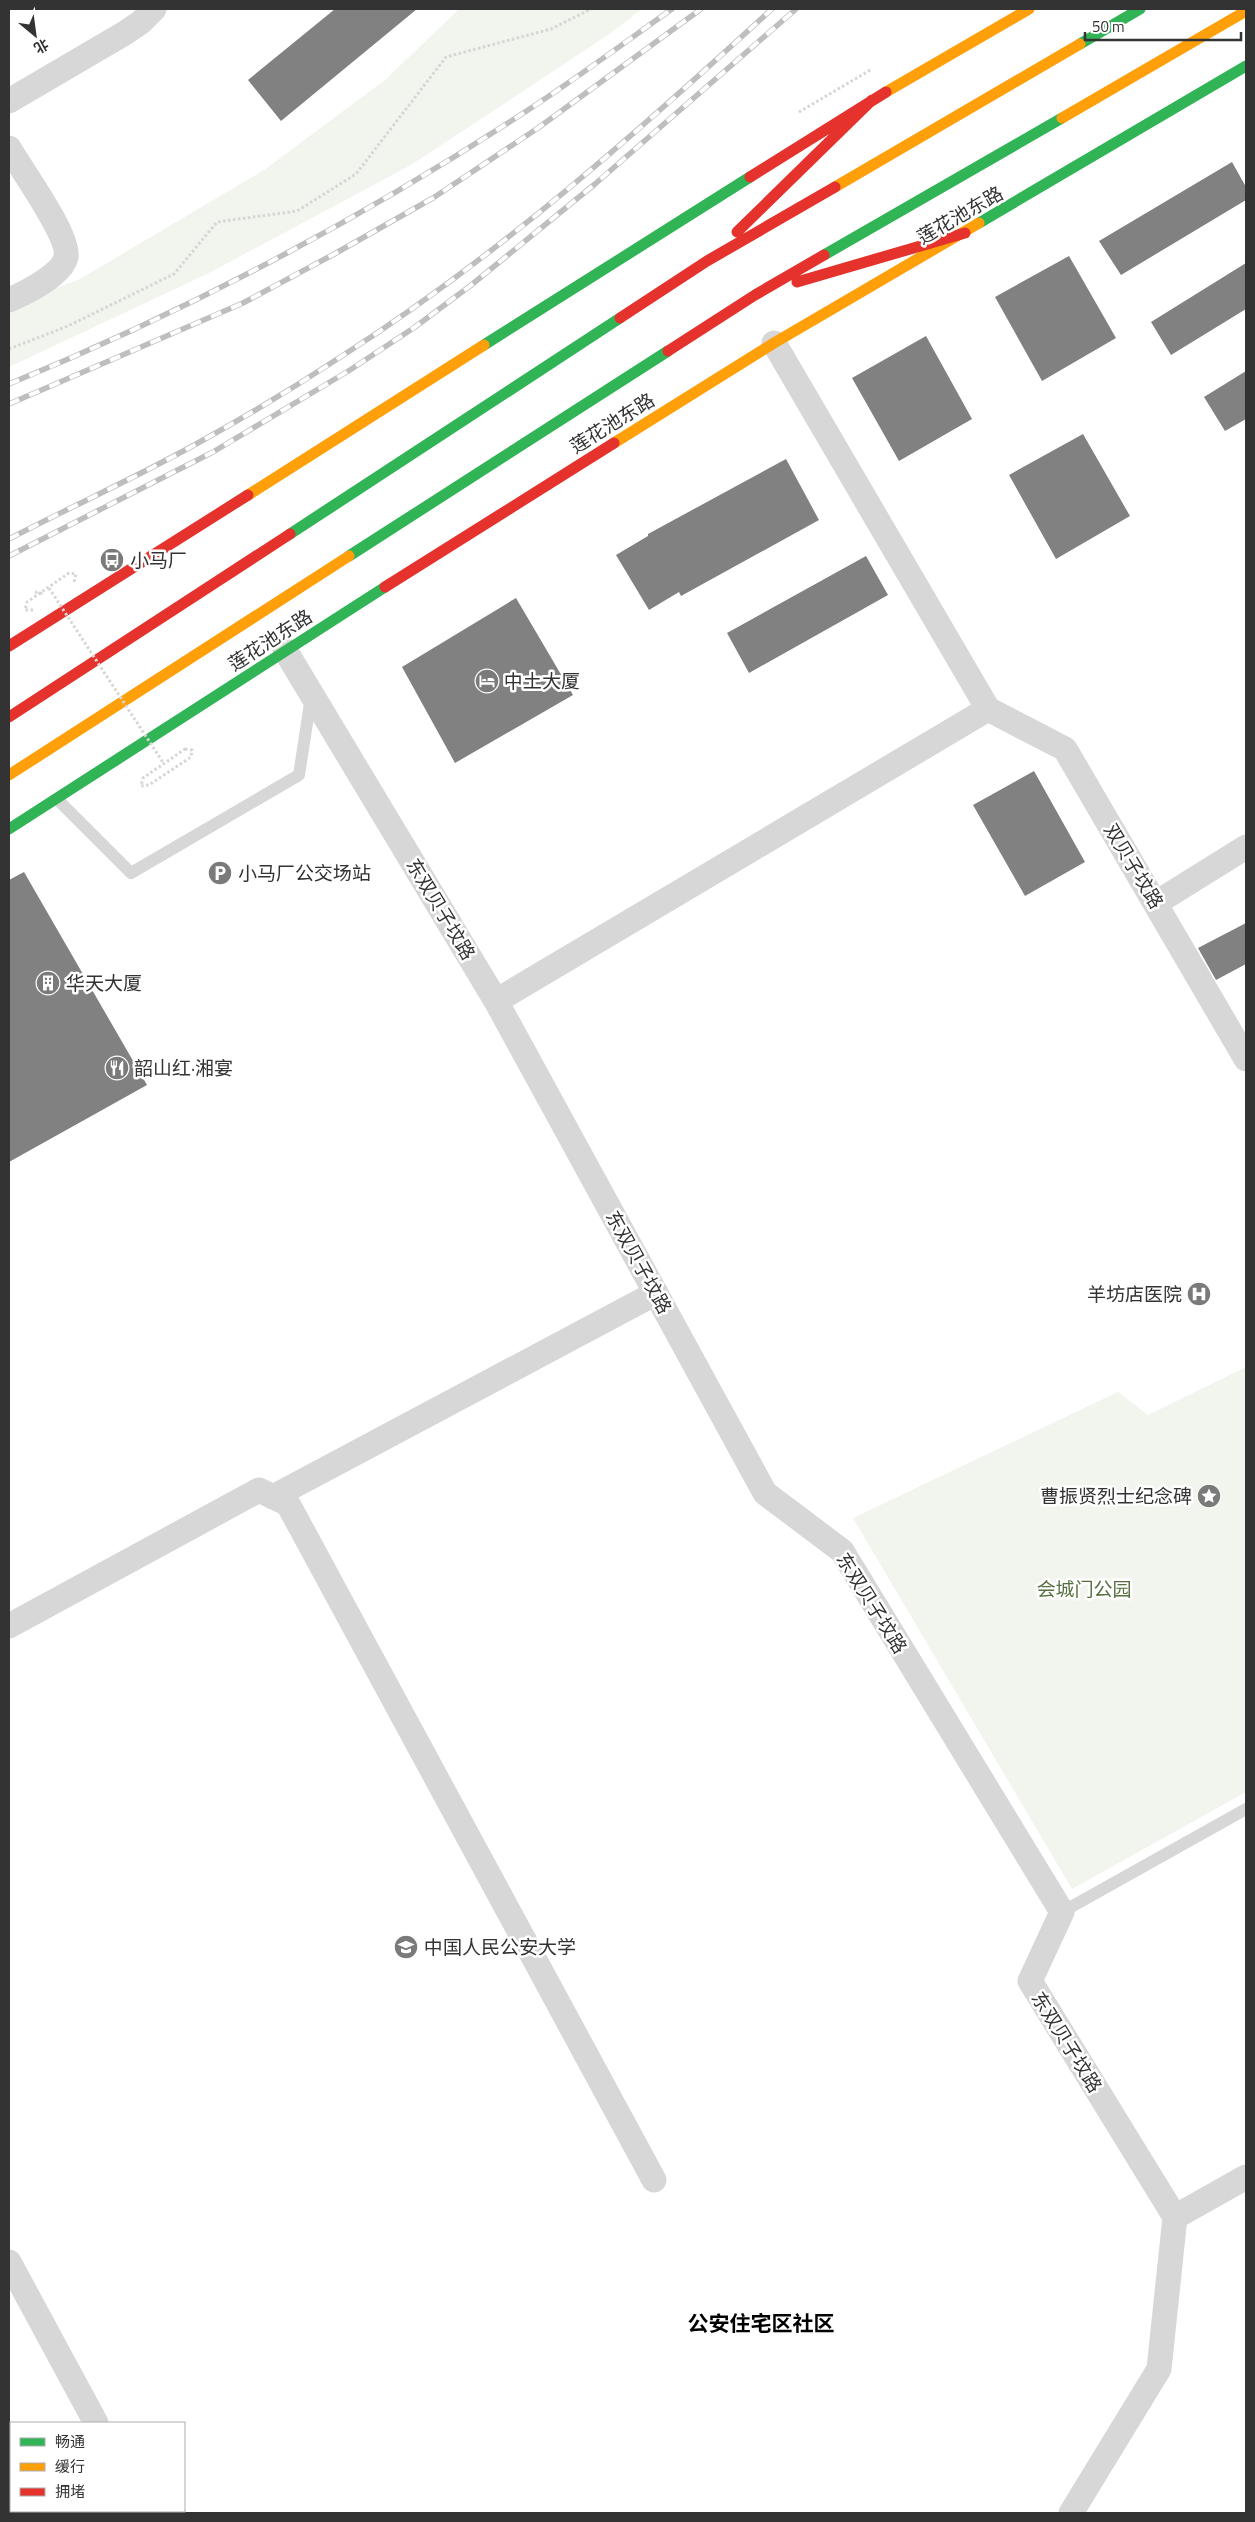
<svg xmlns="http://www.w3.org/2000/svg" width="1255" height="2522" font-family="'Titillium Web','Noto Sans SC',sans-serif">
<rect width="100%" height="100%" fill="#fff"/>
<!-- green -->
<path fill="#f1f5ed" d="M459 9H642L611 33 411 165 209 273 9 367V306L80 279 264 170 385 80Z
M1246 1367V1792L1072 1889 853 1518 1118 1392 1148 1415Z"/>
<!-- building -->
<path fill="#818181" d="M335 9H417L281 121 248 80Z
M1232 162 1246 187V200L1121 275 1099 241Z
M1069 256 1116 338 1042 381 995 297Z
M1246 263V309L1171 355 1151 322Z
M926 336 972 419 899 461 852 378Z
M1246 371V419L1225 431 1204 397Z
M1083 434 1130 516 1056 559 1009 475Z
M786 459 819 520 681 596 679 592 649 610 616 555 648 536V534Z
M866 556 888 595 749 673 727 633Z
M516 598 573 695 455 763 402 667Z
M1034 771 1085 862 1025 896 973 805Z
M24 872 147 1085 9 1162V880Z
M1246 923V964L1216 980 1198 948Z"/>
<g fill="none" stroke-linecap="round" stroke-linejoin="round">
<!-- path -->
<path stroke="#d6d6d6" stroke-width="3" stroke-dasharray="2.5 2.5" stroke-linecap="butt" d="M799 112 872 69
M9 349 68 326 174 274 217 222 297 211 356 174 446 57 551 29 591 9
M35 592 45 594
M185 749 192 750 191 757 149 785 141 786 143 778Z"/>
<!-- lane -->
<path stroke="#d7d7d7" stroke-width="12" d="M57 799 131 873 299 775 311 697
M1062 1912 1246 1809"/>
<!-- street -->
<path stroke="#d7d7d7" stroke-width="25" d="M9 101 125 33 141 22 154 9
M9 148C21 169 70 236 66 257 62 275 25 293 9 300
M285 650 496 1001 765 1493 842 1551 1062 1912 1030 1981 1175 2217 1159 2369 1071 2513
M988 709 1065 749 1246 1059
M1156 903 1246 847
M496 1001 988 709 774 343
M273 1497 656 1293
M9 1626 259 1490 288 1504 654 2180
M1175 2217 1246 2177
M9 2262 96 2423
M22 2513 26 2511"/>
<!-- fast -->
<path stroke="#30b455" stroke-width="11" d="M1080 44 1140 9
M979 223 1246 66
M824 255 1062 118
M484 345 750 177
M290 534 620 318
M349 556 668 351
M9 829 385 587"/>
<!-- slow -->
<path stroke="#ff9f0a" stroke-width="11" d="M886 92 1029 9
M1062 118 1246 11
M835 187 1080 44
M614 443 774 343 979 223
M248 495 484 345
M9 775 349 556"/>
<!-- jam -->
<path stroke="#e5322d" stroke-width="11" d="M750 177 886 92
M737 232 872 100
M797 282 965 233
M620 318 707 261 835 187
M668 351 755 295 824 255
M385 587 614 443
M9 646 248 495
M9 717 290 534"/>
<!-- rail casing -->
<g stroke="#bebebe" stroke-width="5.5">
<path id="rail" d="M9 384C190 310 364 217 528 110 577 78 624 43 672 9
M9 404 243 303 336 253 433 198 538 128 701 9
M9 539C74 505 142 475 205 439 252 413 298 385 342 356 498 256 636 134 772 9
M9 556 213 452 350 370 415 327 470 286 595 184 796 9"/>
</g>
<!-- rail -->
<use href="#rail" stroke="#fff" stroke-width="4" stroke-dasharray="11" stroke-linecap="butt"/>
<!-- path-bridge -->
<path stroke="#d6d6d6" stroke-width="3" stroke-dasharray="2.5 2.5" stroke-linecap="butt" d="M49 588 164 764
M33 610H25L27 602 69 573 76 574 74 582"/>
</g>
<!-- icons -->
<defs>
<g id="bus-disc" transform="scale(1.25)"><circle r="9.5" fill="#7a7a7a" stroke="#fff"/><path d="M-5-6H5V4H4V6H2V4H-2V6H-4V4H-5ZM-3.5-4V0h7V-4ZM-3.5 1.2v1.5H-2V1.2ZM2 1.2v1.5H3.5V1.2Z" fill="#fff"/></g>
<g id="hotel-disc" transform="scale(1.25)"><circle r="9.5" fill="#7a7a7a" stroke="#fff"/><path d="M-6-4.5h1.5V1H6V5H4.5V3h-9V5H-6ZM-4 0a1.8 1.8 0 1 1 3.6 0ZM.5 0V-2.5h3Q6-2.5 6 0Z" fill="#fff"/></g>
<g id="parking-disc" transform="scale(1.25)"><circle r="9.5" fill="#7a7a7a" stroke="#fff"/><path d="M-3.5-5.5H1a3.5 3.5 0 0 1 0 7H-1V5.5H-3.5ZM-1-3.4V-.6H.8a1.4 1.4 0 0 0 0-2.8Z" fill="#fff"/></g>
<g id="building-disc" transform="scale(1.25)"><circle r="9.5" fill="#7a7a7a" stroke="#fff"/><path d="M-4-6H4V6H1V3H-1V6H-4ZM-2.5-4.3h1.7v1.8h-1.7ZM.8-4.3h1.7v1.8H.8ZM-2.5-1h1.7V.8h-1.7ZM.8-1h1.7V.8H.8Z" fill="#fff"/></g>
<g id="restaurant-disc" transform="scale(1.25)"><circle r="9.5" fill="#7a7a7a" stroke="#fff"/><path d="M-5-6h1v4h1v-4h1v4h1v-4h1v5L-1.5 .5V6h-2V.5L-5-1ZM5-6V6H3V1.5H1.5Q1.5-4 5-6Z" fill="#fff"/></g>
<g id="hospital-disc" transform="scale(1.25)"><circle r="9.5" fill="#7a7a7a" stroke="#fff"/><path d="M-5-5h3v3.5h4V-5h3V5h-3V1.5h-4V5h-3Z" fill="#fff"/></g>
<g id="sight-disc" transform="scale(1.25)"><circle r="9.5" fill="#7a7a7a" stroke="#fff"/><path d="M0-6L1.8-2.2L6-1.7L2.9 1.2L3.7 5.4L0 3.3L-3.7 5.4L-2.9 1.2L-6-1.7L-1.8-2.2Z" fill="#fff"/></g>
<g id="university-disc" transform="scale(1.25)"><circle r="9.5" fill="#7a7a7a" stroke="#fff"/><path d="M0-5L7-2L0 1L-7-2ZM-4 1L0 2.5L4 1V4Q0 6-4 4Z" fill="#fff"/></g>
</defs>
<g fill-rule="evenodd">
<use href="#bus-disc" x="112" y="560"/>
<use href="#hotel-disc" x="487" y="681"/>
<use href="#parking-disc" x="220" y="873"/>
<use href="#building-disc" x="48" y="983"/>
<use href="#restaurant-disc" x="117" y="1068"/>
<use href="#hospital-disc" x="1199" y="1294"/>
<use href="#sight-disc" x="1209" y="1496"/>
<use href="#university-disc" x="406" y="1947"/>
</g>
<g text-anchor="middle" stroke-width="5" stroke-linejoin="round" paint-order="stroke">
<!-- street labels -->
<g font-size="19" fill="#333" stroke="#fff">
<text transform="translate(960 215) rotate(-30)" y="7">莲花池东路</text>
<text transform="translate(612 423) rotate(-32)" y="7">莲花池东路</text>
<text transform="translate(270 640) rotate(-33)" y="7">莲花池东路</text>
<text transform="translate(1134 866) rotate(59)" y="7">双贝子坟路</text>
<text transform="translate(441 909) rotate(59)" y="7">东双贝子坟路</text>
<text transform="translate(639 1262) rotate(61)" y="7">东双贝子坟路</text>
<text transform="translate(872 1603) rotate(58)" y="7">东双贝子坟路</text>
<text transform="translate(1067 2042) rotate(58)" y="7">东双贝子坟路</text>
</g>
<!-- poi labels -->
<g font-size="19" fill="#333" stroke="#fff" text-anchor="start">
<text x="130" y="567">小马厂</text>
<text x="504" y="688">中土大厦</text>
<text x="238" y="880">小马厂公交场站</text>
<text x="66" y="990">华天大厦</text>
<text x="134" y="1075">韶山红·湘宴</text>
<text x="1182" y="1301" text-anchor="end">羊坊店医院</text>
<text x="1192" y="1503" text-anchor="end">曹振贤烈士纪念碑</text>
<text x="424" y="1954">中国人民公安大学</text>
</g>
<!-- park labels -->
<g font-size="19" fill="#56703f" stroke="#fff">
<text x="1084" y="1596">会城门公园</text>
</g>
<!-- quarter labels -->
<g font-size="21" font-weight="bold" fill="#000" stroke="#fff">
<text x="761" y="2331">公安住宅区社区</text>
</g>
</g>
<!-- border -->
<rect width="1255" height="2522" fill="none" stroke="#333333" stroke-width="20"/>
<!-- legend -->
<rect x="10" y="2422" width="175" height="90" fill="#ffffff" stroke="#adadad"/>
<rect x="20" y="2438" width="25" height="8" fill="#30b455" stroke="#adadad"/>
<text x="55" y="2447" font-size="15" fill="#333333">畅通</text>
<rect x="20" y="2463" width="25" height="8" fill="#ff9f0a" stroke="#adadad"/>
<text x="55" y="2472" font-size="15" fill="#333333">缓行</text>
<rect x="20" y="2488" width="25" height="8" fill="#e5322d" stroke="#adadad"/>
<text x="55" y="2497" font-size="15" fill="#333333">拥堵</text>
<!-- north arrow -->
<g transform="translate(35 35) rotate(151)" stroke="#ffffff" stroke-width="4" paint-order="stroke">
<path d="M0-4L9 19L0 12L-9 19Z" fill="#333333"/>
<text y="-8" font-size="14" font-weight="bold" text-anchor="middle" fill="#333333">北</text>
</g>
<!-- scale -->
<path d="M1085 32v8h156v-8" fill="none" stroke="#333333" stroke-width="2.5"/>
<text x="1092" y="32" font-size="15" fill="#333333" stroke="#ffffff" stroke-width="4" paint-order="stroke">50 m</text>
</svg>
